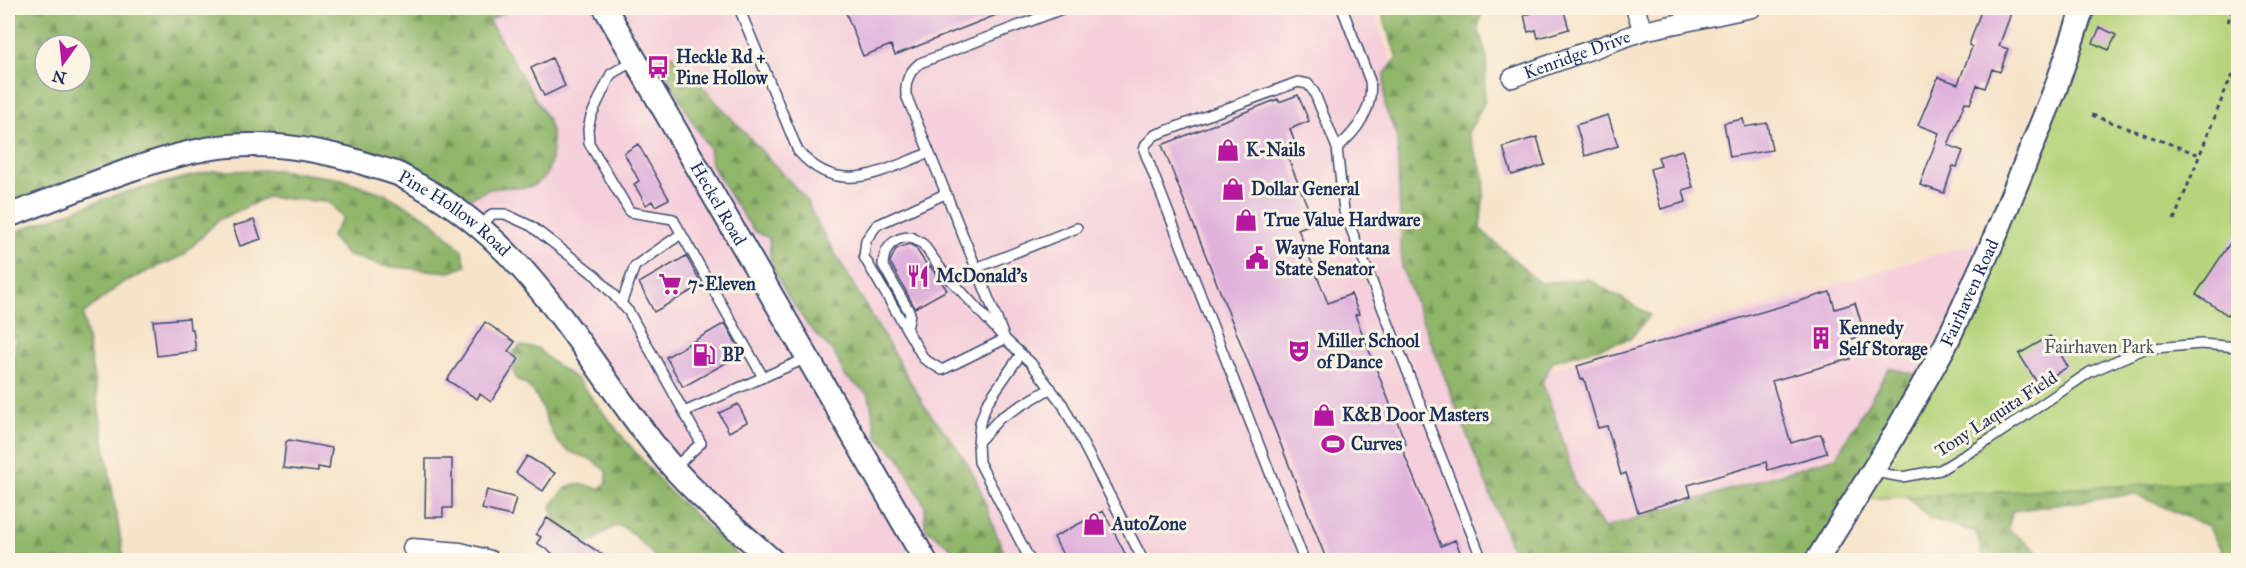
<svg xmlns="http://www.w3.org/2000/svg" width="2246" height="568" font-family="'IM FELL Great Primer',serif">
<defs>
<pattern id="forest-firs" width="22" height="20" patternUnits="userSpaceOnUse" patternTransform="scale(1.5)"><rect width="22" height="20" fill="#90b66b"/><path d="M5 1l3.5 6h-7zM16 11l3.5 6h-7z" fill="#75945b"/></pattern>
<pattern id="cemetery-stones" width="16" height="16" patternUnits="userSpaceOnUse" patternTransform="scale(1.5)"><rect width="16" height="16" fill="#b6d47b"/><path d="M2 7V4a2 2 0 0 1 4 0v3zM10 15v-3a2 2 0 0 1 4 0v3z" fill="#9cb66d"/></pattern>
</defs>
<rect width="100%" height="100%" fill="#fcf5e5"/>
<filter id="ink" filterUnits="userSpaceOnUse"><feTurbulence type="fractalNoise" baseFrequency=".0167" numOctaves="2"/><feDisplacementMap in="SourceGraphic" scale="12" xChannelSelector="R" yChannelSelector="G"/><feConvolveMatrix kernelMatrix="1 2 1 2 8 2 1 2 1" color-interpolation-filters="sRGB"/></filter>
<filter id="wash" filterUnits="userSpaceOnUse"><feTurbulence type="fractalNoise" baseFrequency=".008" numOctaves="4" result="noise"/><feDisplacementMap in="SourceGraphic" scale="24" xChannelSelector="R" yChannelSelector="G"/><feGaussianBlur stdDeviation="1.35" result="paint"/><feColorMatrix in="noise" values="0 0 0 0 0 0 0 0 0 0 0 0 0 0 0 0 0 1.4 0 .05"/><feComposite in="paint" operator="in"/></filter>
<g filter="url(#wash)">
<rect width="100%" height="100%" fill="#f6e3c9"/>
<!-- built -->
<path fill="#f5cfdb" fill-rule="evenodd" d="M8 8H1373L1502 383 1995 237 1817 560H925L907 544 905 560H772L714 509 568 326 449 202 489 21 502 12 8 149ZM45 45H81V81H45Z"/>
<!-- forest -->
<path fill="url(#forest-firs)" stroke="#567264" stroke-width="1.5" fill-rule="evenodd" d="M23 8H511L489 21 547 118 552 134V150L550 164 546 176 535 185 523 188 511 187 489 189 466 200H457L399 172 240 142 8 211V22ZM45 45H81V81H45Z
M1380 8H1483L1478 28 1487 57 1484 103 1468 133 1485 179 1480 229 1540 283 1588 279 1650 315 1630 339 1553 361 1542 382 1560 431 1575 484 1604 528 1836 457 1889 368 1924 376 1812 560H1516L1402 268 1397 135 1385 108 1384 75 1397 58Z
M673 55 805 198 816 221 927 410C943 429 960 449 971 470 987 499 992 532 1008 560H955L951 548 925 528V506L898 456 877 437 869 395 845 376 833 351 808 326 786 293 771 265 769 238 754 231 734 202 711 164 709 148 690 118 660 60Z
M280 170 341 179 385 194 428 218 462 250 466 266 450 272 383 266 347 255 331 237 343 218 329 202 267 197 218 220 184 255 122 283 83 314 124 560H8V423L17 336 8 338V234L122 193 213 171Z
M520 346 537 348 552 362 577 379 620 434 666 488 743 560H658L631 532 618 525C604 530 598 540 584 545L559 533 551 506C568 485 571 478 598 489L607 483V472C602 468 597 463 592 460 580 454 569 454 559 443 540 420 546 392 516 379L512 367V354Z
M2238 443V560H2227L2208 526 2134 494 2012 511 2008 529 2049 560H1983L1977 532 1930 519 1907 497 1919 483Z"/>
<!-- cemetery -->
<path fill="url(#cemetery-stones)" stroke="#68826c" stroke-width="1.5" d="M17 336 8 423V338Z"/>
<!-- green -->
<path fill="#b6d47b" stroke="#68826c" stroke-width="1.5" d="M2083 8H2238V480L1855 499 1946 344Z"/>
<g id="blocks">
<!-- building -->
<path fill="#dfb2dc" d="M844 8H1014L895 55 891 45 863 56Z
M1530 8H1563L1569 29 1538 38 1536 30 1528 32 1524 15 1532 13Z
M1982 8H2013L1999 46 2008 49 2000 72 1992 69 1985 88 1977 85 1970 104 1965 102 1948 145 1963 151 1957 167 1953 166 1944 193 1920 185 1939 133 1918 125 1938 77 1958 84 1972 47 1969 45Z
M2100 27 2116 35 2109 50 2093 43Z
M552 58 565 86 544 96 531 68Z
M1298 95 1309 121 1290 129 1297 149 1286 153 1314 223 1298 229 1328 303 1351 294 1359 314 1355 315 1406 444 1401 446 1441 546 1455 540 1461 554 1447 561H1327L1162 145 1278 99 1279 102Z
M1608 115 1618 146 1585 156 1576 125Z
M1743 119 1745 127 1767 123 1772 150 1730 157 1724 123Z
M1537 137 1545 165 1512 175 1503 147Z
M638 144 669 199 655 206 652 201 646 205 634 184 639 181 624 153Z
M1682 150 1693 187 1683 190 1686 202 1661 209 1650 169 1661 166 1658 157Z
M254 220 261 239 240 246 233 226Z
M2238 231V322L2196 294Z
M909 244 915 247 928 267 930 266 947 290 915 308 890 262 896 249Z
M686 256 702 285 654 312 639 283Z
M1830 292 1835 309 1855 303 1865 335 1845 341 1850 359 1772 381 1791 443 1821 434 1827 453 1768 470 1766 462 1688 485 1691 496 1638 512 1626 473 1621 475 1607 426 1598 428 1584 379 1581 380 1577 366Z
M189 318 190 329H193L196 351 157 356 153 321Z
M485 322 515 342 508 351 519 359 491 402 480 394 477 399 447 380Z
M725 323 742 354 683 387 666 357Z
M2050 336 2068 367 2038 384 2019 354Z
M738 404 747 422 729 432 719 413Z
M289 440 332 448 329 469 318 467V472L283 468 286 442Z
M527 456 555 473 543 491 516 473Z
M426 459H452V508H443V517H425Z
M487 490 516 498 511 516 482 509Z
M1103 511 1129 561H1066L1054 537Z
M547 518 612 561H564L537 543 541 537 536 534Z"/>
</g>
</g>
<g filter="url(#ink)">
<use href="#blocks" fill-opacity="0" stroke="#3c4a6e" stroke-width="1.5"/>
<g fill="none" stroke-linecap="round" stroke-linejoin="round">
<!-- service casing -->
<g stroke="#3c4a6e" stroke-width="12">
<path id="service" d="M739 8 798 151C839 198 880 171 929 153
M1065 8 920 63C909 72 905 81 906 95L1005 339 1031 363 1063 405 1143 560
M635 60 611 74 591 116 588 129 589 143 630 212 673 219 763 377
M1337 148C1357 131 1374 109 1370 81L1342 8
M481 227 492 214H505L531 226 596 276 629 312 701 443 674 468
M976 268 1077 228
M621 304 635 266 681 234
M907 330 910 313 883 265C884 248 893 237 911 237L923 244 941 269 1005 339 942 370 924 359 864 257 866 240 877 225 945 194
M1021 354 987 403 980 423 978 443 979 462 1030 560
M684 412 807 358
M979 441 1000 418 1051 388
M1875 472 1902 477 1940 470 1980 446 2090 372 2144 349 2201 344 2238 347
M1304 560 1144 150 1146 144 1155 135 1298 82 1308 84 1314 92 1337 148 1344 211 1482 560"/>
</g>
<!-- minor casing -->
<g stroke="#3c4a6e" stroke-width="21">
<g id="minor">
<path d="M1635 8 1643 31"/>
<path id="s1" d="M1512 78 1643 31 1752 8"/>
<path d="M412 548 460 552 490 560"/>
</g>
</g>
<!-- tertiary casing -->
<g stroke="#3c4a6e" stroke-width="26">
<g id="tertiary">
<path id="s2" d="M605 8 925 560"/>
<path id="s3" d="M8 216C72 193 138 162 206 149 256 140 308 147 357 161 370 166 384 169 398 174 406 178 414 183 423 188 535 249 589 368 668 462 699 498 737 529 772 560"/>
<path id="s4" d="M1817 560 1888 446 1946 344 1995 237 2055 90 2083 8"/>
</g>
</g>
<!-- path -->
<path stroke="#3c4a6e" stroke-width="3" stroke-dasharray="4.5 4.5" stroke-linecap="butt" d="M2228 22 2233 8
M2092 115 2200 155
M2174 220 2227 86 2238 66"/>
<!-- service -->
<use href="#service" stroke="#fff" stroke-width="9"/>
<!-- minor -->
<use href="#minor" stroke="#fff" stroke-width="18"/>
<!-- tertiary -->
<use href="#tertiary" stroke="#fff" stroke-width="22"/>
</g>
</g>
<!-- icons -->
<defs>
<g id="bus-bare" transform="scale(1.8)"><path d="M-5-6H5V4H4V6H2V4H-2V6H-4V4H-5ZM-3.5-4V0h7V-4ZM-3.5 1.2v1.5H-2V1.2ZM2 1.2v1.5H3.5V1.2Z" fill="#b5179e" stroke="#fcf5e5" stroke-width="2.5" paint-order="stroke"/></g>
<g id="shop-bare" transform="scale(1.8)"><path d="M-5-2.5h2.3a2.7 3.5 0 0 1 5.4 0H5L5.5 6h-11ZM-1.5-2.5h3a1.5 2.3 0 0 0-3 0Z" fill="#b5179e" stroke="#fcf5e5" stroke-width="2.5" paint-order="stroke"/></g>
<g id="civic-bare" transform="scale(1.8)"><path d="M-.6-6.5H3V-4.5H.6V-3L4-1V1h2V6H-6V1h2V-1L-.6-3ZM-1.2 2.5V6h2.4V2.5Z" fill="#b5179e" stroke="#fcf5e5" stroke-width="2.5" paint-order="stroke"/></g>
<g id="restaurant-bare" transform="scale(1.8)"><path d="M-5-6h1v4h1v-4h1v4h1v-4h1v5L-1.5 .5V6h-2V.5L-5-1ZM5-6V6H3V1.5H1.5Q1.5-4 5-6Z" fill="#b5179e" stroke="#fcf5e5" stroke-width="2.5" paint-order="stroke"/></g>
<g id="supermarket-bare" transform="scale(1.8)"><path d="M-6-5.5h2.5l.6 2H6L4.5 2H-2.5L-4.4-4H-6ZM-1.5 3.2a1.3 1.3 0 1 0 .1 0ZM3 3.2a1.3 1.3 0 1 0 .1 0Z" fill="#b5179e" stroke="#fcf5e5" stroke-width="2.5" paint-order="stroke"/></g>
<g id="building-bare" transform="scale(1.8)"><path d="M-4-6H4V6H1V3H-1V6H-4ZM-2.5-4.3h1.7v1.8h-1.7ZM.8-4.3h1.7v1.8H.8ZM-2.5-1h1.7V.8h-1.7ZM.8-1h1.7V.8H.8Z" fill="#b5179e" stroke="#fcf5e5" stroke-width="2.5" paint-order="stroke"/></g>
<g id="theatre-bare" transform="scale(1.8)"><path d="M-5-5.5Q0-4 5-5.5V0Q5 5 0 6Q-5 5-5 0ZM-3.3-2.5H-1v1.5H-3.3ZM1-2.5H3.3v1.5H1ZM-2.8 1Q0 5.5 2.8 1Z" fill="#b5179e" stroke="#fcf5e5" stroke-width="2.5" paint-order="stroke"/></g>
<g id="fuel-bare" transform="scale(1.8)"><path d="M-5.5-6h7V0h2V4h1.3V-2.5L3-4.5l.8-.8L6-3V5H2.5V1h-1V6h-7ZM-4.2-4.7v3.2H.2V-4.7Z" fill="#b5179e" stroke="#fcf5e5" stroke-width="2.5" paint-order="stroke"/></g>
<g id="stadium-bare" transform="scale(1.8)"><path d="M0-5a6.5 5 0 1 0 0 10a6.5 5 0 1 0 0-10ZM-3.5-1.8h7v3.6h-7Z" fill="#b5179e" stroke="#fcf5e5" stroke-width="2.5" paint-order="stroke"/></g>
</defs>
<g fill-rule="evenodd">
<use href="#bus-bare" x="658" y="67"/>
<use href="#shop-bare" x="1228" y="150"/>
<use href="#shop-bare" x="1233" y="189"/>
<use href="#shop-bare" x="1246" y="220"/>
<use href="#civic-bare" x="1257" y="258"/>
<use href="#restaurant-bare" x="918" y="276"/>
<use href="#supermarket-bare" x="670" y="284"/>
<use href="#building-bare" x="1821" y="338"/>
<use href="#theatre-bare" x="1299" y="351"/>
<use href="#fuel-bare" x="704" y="355"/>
<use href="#shop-bare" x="1324" y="415"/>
<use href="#stadium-bare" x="1333" y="444"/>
<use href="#shop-bare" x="1094" y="524"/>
</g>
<g text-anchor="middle" stroke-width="6" stroke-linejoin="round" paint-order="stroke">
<!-- street labels -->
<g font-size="18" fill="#1b2f5e" stroke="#fcf5e5">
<text dy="6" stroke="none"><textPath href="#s1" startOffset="69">Kenridge Drive</textPath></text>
<text dy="6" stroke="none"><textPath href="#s2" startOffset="226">Heckel Road</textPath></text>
<text dy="6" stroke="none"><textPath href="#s3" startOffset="474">Pine Hollow Road</textPath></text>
<text dy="6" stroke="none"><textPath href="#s4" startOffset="308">Fairhaven Road</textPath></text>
<text transform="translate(1996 414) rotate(-33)" y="6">Tony Laquita Field</text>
</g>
<!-- poi labels -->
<g font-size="18" font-weight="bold" fill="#1b2f5e" stroke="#fcf5e5" text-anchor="start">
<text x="676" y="63">Heckle Rd +<tspan x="676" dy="21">Pine Hollow</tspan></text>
<text x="1246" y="156">K-Nails</text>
<text x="1251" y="195">Dollar General</text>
<text x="1264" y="226">True Value Hardware</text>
<text x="1275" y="254">Wayne Fontana<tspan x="1275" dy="21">State Senator</tspan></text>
<text x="936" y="282">McDonald's</text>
<text x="688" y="290">7-Eleven</text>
<text x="1839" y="334">Kennedy<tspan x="1839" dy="21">Self Storage</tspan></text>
<text x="1317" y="347">Miller School<tspan x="1317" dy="21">of Dance</tspan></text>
<text x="722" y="361">BP</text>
<text x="1342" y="421">K&amp;B Door Masters</text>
<text x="1351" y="450">Curves</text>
<text x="1112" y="530">AutoZone</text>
</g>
<!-- park labels -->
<g font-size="18" fill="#425865" stroke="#fcf5e5">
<text x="2099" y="353">Fairhaven Park</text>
</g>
</g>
<!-- margin -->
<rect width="2246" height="568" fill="none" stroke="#fcf5e5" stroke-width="30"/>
<!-- north arrow -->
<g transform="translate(63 63) rotate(195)"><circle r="28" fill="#fcf5e5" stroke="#a2a6af" stroke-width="1.5"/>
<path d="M0-4.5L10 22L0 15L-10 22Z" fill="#b5179e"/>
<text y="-9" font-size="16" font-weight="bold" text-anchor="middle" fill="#1b2f5e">N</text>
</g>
</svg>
